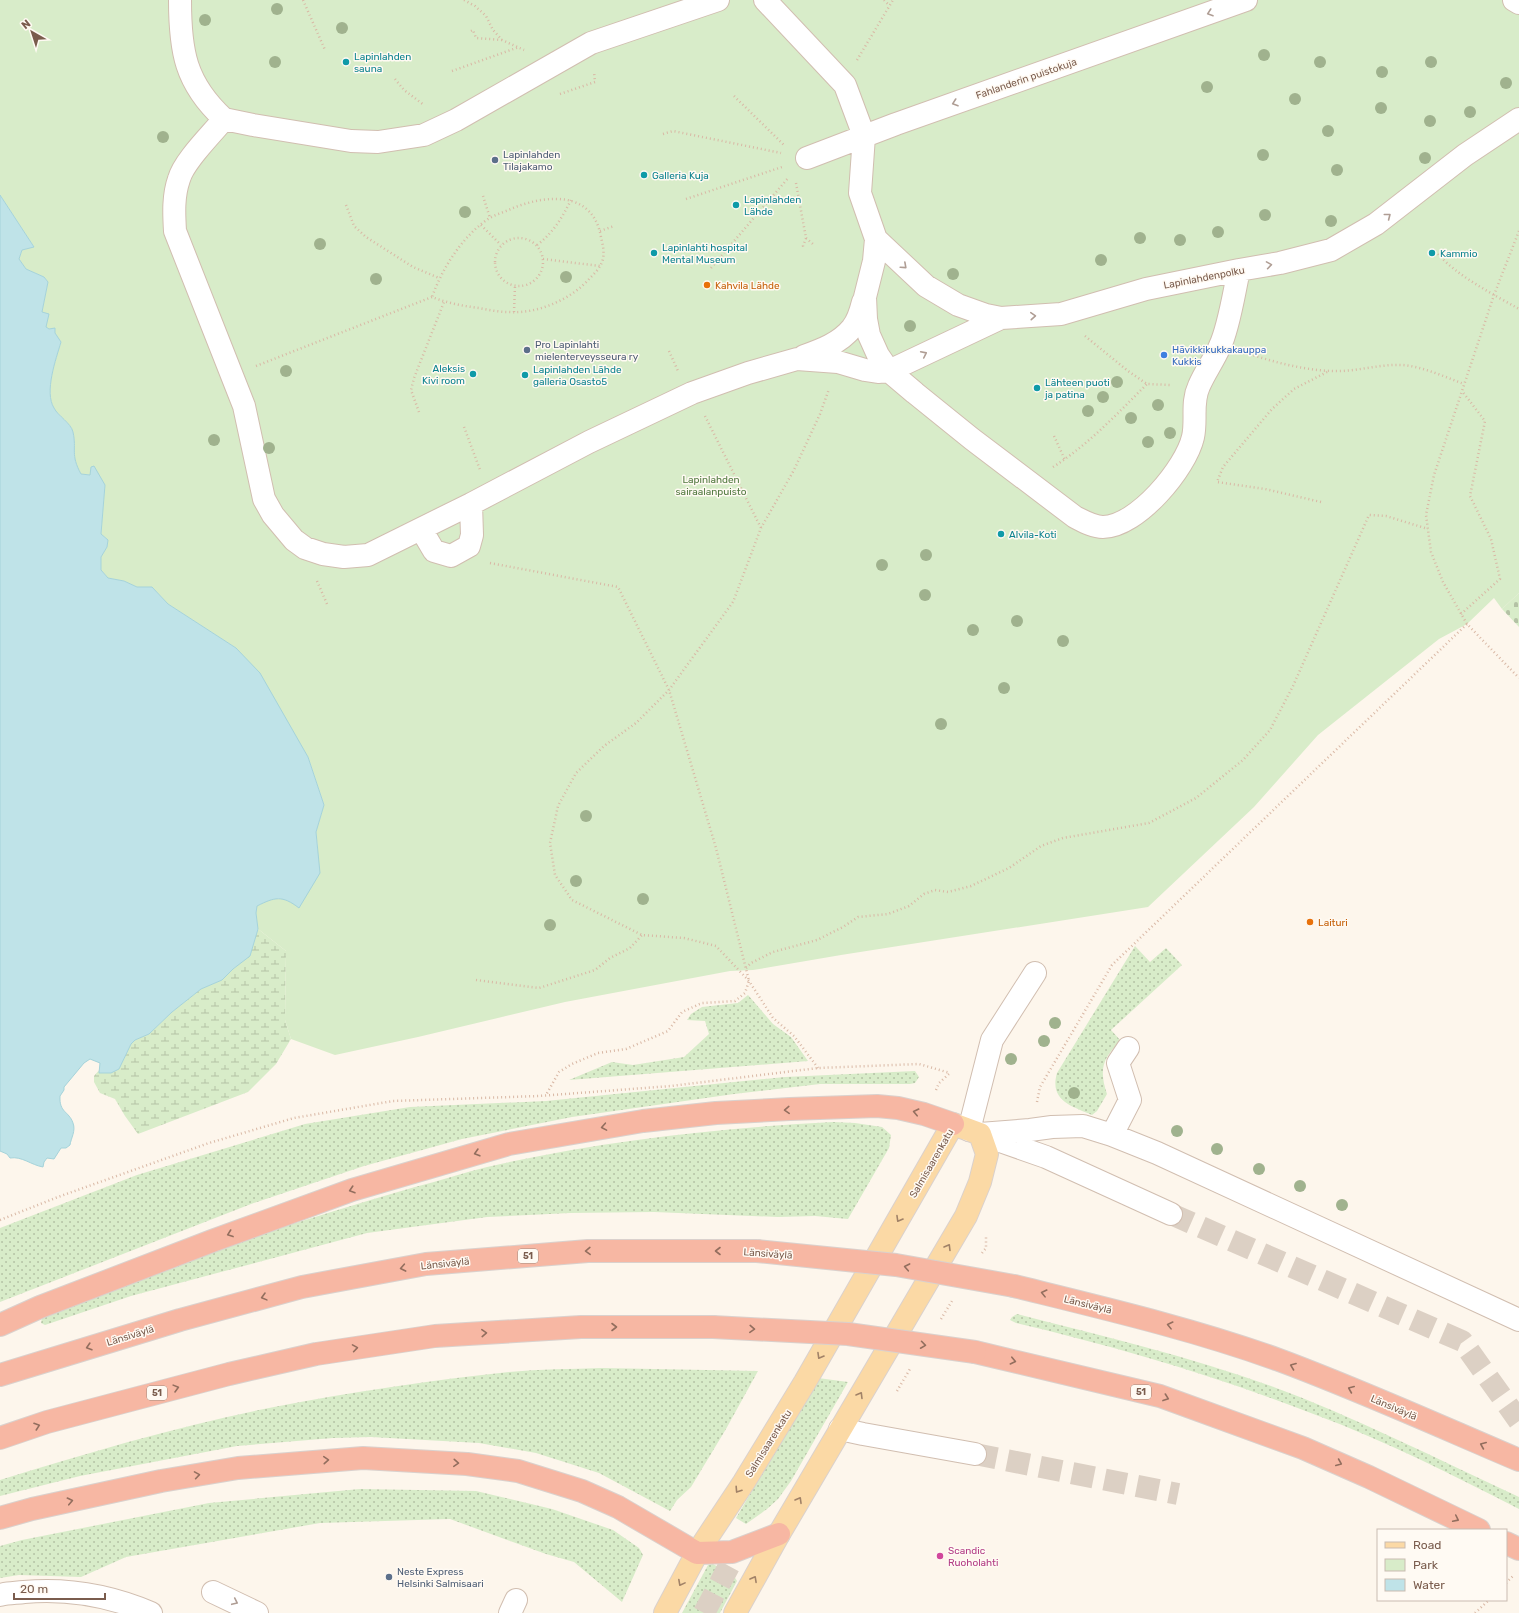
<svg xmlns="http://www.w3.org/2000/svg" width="1519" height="1613" font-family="Rubik,sans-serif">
<defs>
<pattern id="grass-dots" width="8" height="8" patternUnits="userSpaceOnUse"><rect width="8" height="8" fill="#d8ecc9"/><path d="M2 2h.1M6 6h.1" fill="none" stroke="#b4c2a5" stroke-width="1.8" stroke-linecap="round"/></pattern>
<pattern id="wetland-marsh" width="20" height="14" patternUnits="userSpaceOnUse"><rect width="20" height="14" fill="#d8ecc9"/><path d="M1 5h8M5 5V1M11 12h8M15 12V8" fill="none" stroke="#b4c2a5"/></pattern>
<pattern id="cemetery-stones" width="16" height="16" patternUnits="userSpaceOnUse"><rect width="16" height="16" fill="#d8ecc9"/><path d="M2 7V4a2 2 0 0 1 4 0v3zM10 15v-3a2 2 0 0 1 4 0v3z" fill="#b4c2a5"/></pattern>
</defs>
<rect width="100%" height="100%" fill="#fdf6ec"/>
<!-- grass -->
<path fill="url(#grass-dots)" d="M1135 946 1150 962 1166 948 1182 965 1111 1030 1121 1041C1102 1058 1099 1070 1107 1094L1097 1111 1092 1115C1072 1106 1049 1101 1057 1073Z
M748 995 773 1024 791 1037 808 1061 569 1080 612 1062 633 1065 684 1057 709 1034 705 1021 687 1020 691 1014 702 1007 738 1003Z
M915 1071 919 1077 915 1083 910 1084H820L734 1094 572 1117 462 1139 364 1166 251 1204 0 1302V1228L137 1175 305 1124 410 1107 546 1101 785 1077Z
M833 1122 855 1123 882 1127 891 1135 889 1148 848 1219 815 1216 778 1217 654 1212 570 1213 487 1217 367 1233 131 1296 45 1325 41 1323 42 1318C87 1301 131 1282 176 1265 254 1235 335 1210 415 1187 439 1181 463 1173 487 1167 601 1141 717 1128 833 1122Z
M1017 1314C1102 1336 1188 1356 1271 1386 1355 1417 1437 1459 1519 1497V1509C1453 1475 1386 1441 1316 1415 1219 1377 1118 1347 1016 1323L1010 1320 1012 1317Z
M602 1368 758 1371 726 1429 691 1487 677 1500 670 1511 599 1473 536 1453 479 1443 371 1437 333 1438 237 1446 80 1476 0 1496V1480C90 1452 182 1425 274 1407 352 1392 431 1380 509 1372 540 1369 571 1369 602 1368Z
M818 1378 848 1382 791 1481 778 1499 767 1509 746 1524 736 1518Z
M360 1489 476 1491 552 1509 613 1530 639 1548 643 1555 622 1602 574 1562 546 1554 450 1519 320 1523 126 1557 81 1577 19 1575 0 1578V1546L22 1540 209 1503Z
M713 1564 734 1576 737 1581 720 1613H682L708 1565Z"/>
<!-- wetland -->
<path fill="url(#wetland-marsh)" d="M258 929 286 951 285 1020 291 1039 276 1064 248 1092 138 1134 125 1116 115 1099 100 1093 94 1082V1076L100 1069 99 1072 119 1069 131 1044 135 1040 149 1034 172 1012 201 989 222 980 233 969 249 956Z"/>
<!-- cemetery -->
<path fill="url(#cemetery-stones)" d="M1519 593V627L1502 609Z"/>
<!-- green -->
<path fill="#d8ecc9" d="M0 0H1519V593L1502 609 1494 598 1467 624 1439 639 1318 735 1254 807 1148 907 841 955 753 970 730 971 565 1002 418 1037 335 1055 291 1039 285 1020 286 951 258 929 256 913 257 906 270 899H287L318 849 316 832 324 805 308 757 236 648 168 604 152 587H137L124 581 108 578 101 570V557L107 547 108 540 101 534 105 485 90 475 81 474C70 455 77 450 73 432 71 423 58 416 54 408 44 392 56 359 61 342L55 333 46 327V321L42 312 48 282 44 277 26 269 19 259 22 250 34 247 0 195Z"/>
<!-- water -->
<path fill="#bfe3e8" stroke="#a5d3da" d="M0 195 34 247 22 250 19 259 26 269 44 277 48 282 42 312 49 314 46 327 49 329 55 328V333L61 342C56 359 44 392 54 408 58 416 71 423 73 432 77 450 70 454 81 474L90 475 91 467 94 466 105 485 101 534 108 540 107 547 101 557V570L108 578 124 581 137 587H152L168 604 236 648 260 673 308 757 324 805 316 832 320 873 299 908C282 895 275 897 257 906L256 913 258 929 250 956 233 969 222 980 201 989 172 1012 149 1034 135 1040 131 1044 119 1069 111 1073H99L100 1063 90 1059 84 1063 64 1087V1090L60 1096C59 1113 69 1111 73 1123 76 1131 71 1138 70 1145L66 1148H61L54 1159 47 1158 44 1162 43 1167C31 1165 22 1156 10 1158L7 1154 0 1151Z"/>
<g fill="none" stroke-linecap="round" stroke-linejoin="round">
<!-- minor-tunnel -->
<path stroke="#dcd0c4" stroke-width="22" stroke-dasharray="22 11" stroke-linecap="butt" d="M1171 1214 1462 1341 1519 1421
M975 1454 1178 1494
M704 1613 729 1566"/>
<!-- minor casing -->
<g stroke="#d1beb0" stroke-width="24">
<path id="minor" d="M180 0C180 51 185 83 224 119L253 125 351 141 378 142 424 135 456 120 591 43 718 0
M765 0 845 85 864 136 860 193 876 239 874 261 865 297 866 319 869 335 878 355 889 371 915 393 972 439 1075 517C1083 521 1093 527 1103 527 1137 527 1186 468 1193 437 1197 420 1191 403 1199 386 1205 372 1214 360 1220 346 1229 327 1234 292 1239 270
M1514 0 1519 3
M224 119C211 135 184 161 179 179 173 196 174 214 175 231L244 406 264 499 273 515 294 540 305 548 323 554 344 557 368 555 471 504 589 442 692 393 748 373 797 359 838 362 865 370 878 372 889 371 1001 318
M807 158 896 124 1246 0
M876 239 926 286 958 305 986 315 1001 318 1061 314 1146 289 1239 270 1280 263 1331 250 1376 224 1465 155 1519 119
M804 356C821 350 840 343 852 328 858 321 861 310 863 302
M421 529 434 551 451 556 469 546 472 535 471 504
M969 1130 992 1040 1035 973
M980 1134 1030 1130 1052 1127 1083 1126 1112 1135 1157 1153 1519 1320
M1112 1135 1130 1100 1118 1063 1128 1048
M989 1137 1046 1157 1171 1214
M840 1429 863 1434 975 1454
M213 1592 257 1613
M0 1595C7 1593 17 1593 24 1592 68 1588 111 1596 151 1613
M510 1613 516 1600"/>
</g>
<!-- major casing -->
<g stroke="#dad1cd" stroke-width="24">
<path id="major" d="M665 1613 697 1553 744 1482 805 1382 953 1124 980 1134 987 1154 980 1182 966 1216 779 1534 735 1613"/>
</g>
<!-- highway casing -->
<g stroke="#dad1cd" stroke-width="24">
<path id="highway" d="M1014 1286C1103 1308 1193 1329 1279 1360 1360 1390 1439 1426 1519 1460
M0 1325 40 1307 212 1241 352 1190 509 1144 643 1121 716 1113 790 1109 877 1106 898 1108 924 1114 953 1124
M975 1352 1160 1396 1303 1448 1369 1477 1479 1530
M0 1375 180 1320 302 1287 426 1264 588 1251H757
M0 1438 47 1422 229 1374 316 1354 435 1336 581 1327H713
M0 1518 32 1509 161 1481 238 1468 363 1458 467 1464 518 1471 582 1491 618 1507 697 1553 732 1552 779 1534
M1506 1543 1519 1549"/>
</g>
<!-- path -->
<path stroke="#d9b8a5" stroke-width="2.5" stroke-dasharray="1 3" stroke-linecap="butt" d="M303 0 325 50
M464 0 475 6 486 16 493 30 502 40 524 50
M884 0 889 5
M471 31 473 30 476 38 502 40
M857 60 893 0
M452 71 519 47
M395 79 404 90 424 105
M560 94 595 82 594 72
M734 96 784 145
M663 134 673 131 781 153
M796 183 806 238 803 246 804 248
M483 196 490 218
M686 199 782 167
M346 205 354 226 366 237 413 267 439 278
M481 225 501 245
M600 231 614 226
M1519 231 1494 295 1434 475 1426 515 1431 552 1443 582 1467 624 1519 678
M495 262a24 24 0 1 1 48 0a24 24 0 1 1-48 0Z
M806 238 814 245
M537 245C553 233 562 218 571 200
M1438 254C1457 276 1493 294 1519 309
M543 259 600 266
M711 268 789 177
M514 312 515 286
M1085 336 1128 371 1147 384 1171 385
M669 351 678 371
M1246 353C1277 363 1310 372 1342 371 1362 370 1382 364 1403 365 1424 367 1445 377 1464 384
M256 366 432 297C447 303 463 306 479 308 489 310 499 312 509 312 538 314 572 299 590 278 594 274 598 270 600 266 606 257 603 246 601 237 593 191 548 194 513 208 505 212 496 214 488 219 462 237 443 267 432 297
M419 412 411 390 414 378 444 302
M705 416 761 528
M464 427 480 470
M1054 436 1065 460
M1053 467C1088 445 1117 414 1147 384
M1321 502 1265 489 1217 482 1223 467 1272 409 1294 389 1329 371
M490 563 618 587 669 690 716 848 749 981 745 993 735 1001 702 1003 682 1012 668 1031 626 1049 598 1053 572 1064 559 1072 546 1095
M317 581 327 604
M1461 614 1500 579 1491 539 1470 496 1485 421 1462 391
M746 968 751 963 773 952 817 940 843 927 858 917 888 914 909 906 924 894 935 890 948 892 971 886 1009 868 1041 846 1063 838 1149 823 1196 798 1243 760 1270 730 1293 686 1369 515 1386 516 1428 529
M476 980 539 988 595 970 610 958 630 948 642 935
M818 1068 794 1036 773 1018 749 981 716 946 684 938 642 935 572 900 555 875 550 843 558 806 576 773 604 746 636 723 669 690 733 602 761 528 794 470 820 414 829 389
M936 1090 939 1083 950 1073
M1037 1102 1040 1087 1112 965 1467 624
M0 1220 58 1197 209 1143 294 1118 393 1101 539 1096 671 1086 818 1068 919 1064 950 1073
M982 1253 986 1248V1237
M941 1319 952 1301
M897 1391 910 1369
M1506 1583 1514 1575
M1475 1613 1489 1600"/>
<!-- minor -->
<use href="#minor" stroke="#fff" stroke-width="22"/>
<!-- major -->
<use href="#major" stroke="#fbd9a5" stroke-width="22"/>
<!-- highway -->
<use href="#highway" stroke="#f7b7a3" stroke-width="22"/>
<!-- highway-bridge casing -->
<g stroke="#dad1cd" stroke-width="24" stroke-linecap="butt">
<path id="highway-bridge" d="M757 1251 896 1265 1014 1286
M713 1327 848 1334 975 1352"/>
</g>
<!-- highway-bridge -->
<use href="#highway-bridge" stroke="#f7b7a3" stroke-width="22"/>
</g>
<!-- trees -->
<g fill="#a0b28e">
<circle cx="277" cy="9" r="6"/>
<circle cx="205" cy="20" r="6"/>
<circle cx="342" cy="28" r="6"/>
<circle cx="1264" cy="55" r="6"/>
<circle cx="275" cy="62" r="6"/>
<circle cx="1320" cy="62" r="6"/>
<circle cx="1431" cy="62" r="6"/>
<circle cx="1382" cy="72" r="6"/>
<circle cx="1506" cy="83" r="6"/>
<circle cx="1207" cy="87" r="6"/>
<circle cx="1295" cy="99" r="6"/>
<circle cx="1381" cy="108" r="6"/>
<circle cx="1470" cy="112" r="6"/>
<circle cx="1430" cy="121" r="6"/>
<circle cx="1328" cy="131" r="6"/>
<circle cx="163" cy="137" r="6"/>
<circle cx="1263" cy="155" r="6"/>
<circle cx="1425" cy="158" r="6"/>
<circle cx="1337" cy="170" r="6"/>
<circle cx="465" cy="212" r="6"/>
<circle cx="1265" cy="215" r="6"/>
<circle cx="1331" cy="221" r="6"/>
<circle cx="1218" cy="232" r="6"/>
<circle cx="1140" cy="238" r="6"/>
<circle cx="1180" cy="240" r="6"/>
<circle cx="320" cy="244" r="6"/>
<circle cx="1101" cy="260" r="6"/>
<circle cx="953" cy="274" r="6"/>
<circle cx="566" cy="277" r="6"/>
<circle cx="376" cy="279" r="6"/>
<circle cx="910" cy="326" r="6"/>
<circle cx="286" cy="371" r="6"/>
<circle cx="1117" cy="382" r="6"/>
<circle cx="1103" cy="397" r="6"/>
<circle cx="1158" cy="405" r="6"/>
<circle cx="1088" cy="411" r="6"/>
<circle cx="1131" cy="418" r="6"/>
<circle cx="1170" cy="433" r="6"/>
<circle cx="214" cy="440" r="6"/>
<circle cx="1148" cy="442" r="6"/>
<circle cx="269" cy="448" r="6"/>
<circle cx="926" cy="555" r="6"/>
<circle cx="882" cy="565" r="6"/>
<circle cx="925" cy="595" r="6"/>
<circle cx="1017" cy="621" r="6"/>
<circle cx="973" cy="630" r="6"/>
<circle cx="1063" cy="641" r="6"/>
<circle cx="1004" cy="688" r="6"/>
<circle cx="941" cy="724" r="6"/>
<circle cx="586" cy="816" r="6"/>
<circle cx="576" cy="881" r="6"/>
<circle cx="643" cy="899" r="6"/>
<circle cx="550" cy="925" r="6"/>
<circle cx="1055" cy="1023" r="6"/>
<circle cx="1044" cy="1041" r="6"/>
<circle cx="1011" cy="1059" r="6"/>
<circle cx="1074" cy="1093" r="6"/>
<circle cx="1177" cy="1131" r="6"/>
<circle cx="1217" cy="1149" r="6"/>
<circle cx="1259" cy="1169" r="6"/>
<circle cx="1300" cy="1186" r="6"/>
<circle cx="1342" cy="1205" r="6"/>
</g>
<!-- one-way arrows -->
<defs><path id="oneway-chevron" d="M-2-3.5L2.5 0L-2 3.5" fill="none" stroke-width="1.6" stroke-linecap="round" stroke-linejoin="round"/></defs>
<g stroke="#af9d94">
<use href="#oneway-chevron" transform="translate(1210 13) rotate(161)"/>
<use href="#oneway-chevron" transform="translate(955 103) rotate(161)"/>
<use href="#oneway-chevron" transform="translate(1388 216) rotate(-38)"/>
<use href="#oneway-chevron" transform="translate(1269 265) rotate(-9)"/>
<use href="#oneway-chevron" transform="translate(904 266) rotate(42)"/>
<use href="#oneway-chevron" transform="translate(1033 316) rotate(-4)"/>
<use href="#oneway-chevron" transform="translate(924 354) rotate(-26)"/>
<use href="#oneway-chevron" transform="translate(235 1602) rotate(25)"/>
</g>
<g stroke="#936e5e">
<use href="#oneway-chevron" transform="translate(787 1110) rotate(177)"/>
<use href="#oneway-chevron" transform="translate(916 1112) rotate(-167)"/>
<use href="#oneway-chevron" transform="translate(604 1127) rotate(170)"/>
<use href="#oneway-chevron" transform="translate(477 1153) rotate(164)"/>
<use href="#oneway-chevron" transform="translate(352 1190) rotate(162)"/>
<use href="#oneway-chevron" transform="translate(230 1234) rotate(160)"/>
<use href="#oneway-chevron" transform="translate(588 1251) rotate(178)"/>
<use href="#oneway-chevron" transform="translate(718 1251) rotate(-180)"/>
<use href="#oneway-chevron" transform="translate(907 1267) rotate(-169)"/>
<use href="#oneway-chevron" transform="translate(403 1268) rotate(169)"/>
<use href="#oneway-chevron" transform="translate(1044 1293) rotate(-166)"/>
<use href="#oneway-chevron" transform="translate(264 1297) rotate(165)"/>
<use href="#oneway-chevron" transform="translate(1170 1325) rotate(-166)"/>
<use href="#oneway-chevron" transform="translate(614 1327)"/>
<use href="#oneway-chevron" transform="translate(752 1329) rotate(3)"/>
<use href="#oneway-chevron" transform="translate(484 1333) rotate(-3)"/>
<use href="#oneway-chevron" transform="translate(923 1345) rotate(8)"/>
<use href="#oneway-chevron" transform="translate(89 1347) rotate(163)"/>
<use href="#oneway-chevron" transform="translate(355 1348) rotate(-9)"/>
<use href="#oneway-chevron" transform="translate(1013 1361) rotate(13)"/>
<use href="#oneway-chevron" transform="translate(1293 1366) rotate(-159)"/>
<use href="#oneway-chevron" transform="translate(176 1388) rotate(-15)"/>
<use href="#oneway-chevron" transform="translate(1351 1389) rotate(-157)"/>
<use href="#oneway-chevron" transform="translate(1166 1398) rotate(20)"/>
<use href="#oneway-chevron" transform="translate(37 1426) rotate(-19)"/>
<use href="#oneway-chevron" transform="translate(1483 1445) rotate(-157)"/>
<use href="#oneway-chevron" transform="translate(326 1460) rotate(-4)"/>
<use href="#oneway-chevron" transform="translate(456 1463) rotate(4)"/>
<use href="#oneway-chevron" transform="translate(1339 1463) rotate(23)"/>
<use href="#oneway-chevron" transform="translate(197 1475) rotate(-9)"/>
<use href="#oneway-chevron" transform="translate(70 1501) rotate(-12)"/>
<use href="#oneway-chevron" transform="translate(1456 1519) rotate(26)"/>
</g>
<g stroke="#a18267">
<use href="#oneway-chevron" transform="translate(899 1219) rotate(120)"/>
<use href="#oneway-chevron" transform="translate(948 1247) rotate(-59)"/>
<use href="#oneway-chevron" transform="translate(820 1356) rotate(120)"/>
<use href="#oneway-chevron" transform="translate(860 1395) rotate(-59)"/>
<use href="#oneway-chevron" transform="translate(738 1490) rotate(123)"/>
<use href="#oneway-chevron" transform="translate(799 1500) rotate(-60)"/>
<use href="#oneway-chevron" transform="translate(754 1579) rotate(-61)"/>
<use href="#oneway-chevron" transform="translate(681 1583) rotate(118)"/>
</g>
<!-- markers -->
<g fill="#0f9aa8" stroke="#fffaf3" stroke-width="1.5">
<circle cx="346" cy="62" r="4"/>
<circle cx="644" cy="175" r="4"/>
<circle cx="736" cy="205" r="4"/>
<circle cx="654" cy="253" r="4"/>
<circle cx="1432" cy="253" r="4"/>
<circle cx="473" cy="374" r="4"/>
<circle cx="525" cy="375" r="4"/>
<circle cx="1037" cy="388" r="4"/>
<circle cx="1001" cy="534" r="4"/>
</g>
<g fill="#5c6f8a" stroke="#fffaf3" stroke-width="1.5">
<circle cx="495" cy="160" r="4"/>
<circle cx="527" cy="350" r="4"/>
<circle cx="389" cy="1577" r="4"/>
</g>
<g fill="#e8710a" stroke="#fffaf3" stroke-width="1.5">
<circle cx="707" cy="285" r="4"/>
<circle cx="1310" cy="922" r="4"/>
</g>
<circle fill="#3f7fe0" stroke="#fffaf3" stroke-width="1.5" cx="1164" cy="355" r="4"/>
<circle fill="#d1479c" stroke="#fffaf3" stroke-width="1.5" cx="940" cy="1556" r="4"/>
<g text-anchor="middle" stroke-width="3" stroke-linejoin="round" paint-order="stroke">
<!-- shield labels -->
<g fill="#fffaf3" stroke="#a28b7f" stroke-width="1">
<rect x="518" y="1249" width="20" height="14" rx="3"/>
<rect x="1131" y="1385" width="20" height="14" rx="3"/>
<rect x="147" y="1386" width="20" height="14" rx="3"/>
</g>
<g font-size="9" font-weight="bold" fill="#7a5c4d">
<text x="528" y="1259">51</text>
<text x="1141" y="1395">51</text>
<text x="157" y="1396">51</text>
</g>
<!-- culture labels -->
<g font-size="10" fill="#0d838f" stroke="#fffaf3" text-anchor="start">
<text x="354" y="60">Lapinlahden<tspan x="354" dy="12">sauna</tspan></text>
<text x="652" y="179">Galleria Kuja</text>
<text x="744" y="203">Lapinlahden<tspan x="744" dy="12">Lähde</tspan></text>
<text x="662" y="251">Lapinlahti hospital<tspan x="662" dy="12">Mental Museum</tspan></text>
<text x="1440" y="257">Kammio</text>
<text x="465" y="372" text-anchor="end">Aleksis<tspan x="465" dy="12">Kivi room</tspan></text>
<text x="533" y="373">Lapinlahden Lähde<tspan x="533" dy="12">galleria Osasto5</tspan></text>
<text x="1045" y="386">Lähteen puoti<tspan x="1045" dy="12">ja patina</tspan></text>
<text x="1009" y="538">Alvila-Koti</text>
</g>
<!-- street labels -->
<g font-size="10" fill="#7a5c4d" stroke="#fffaf3">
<text transform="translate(1026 78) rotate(-19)" y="4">Fahlanderin puistokuja</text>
<text transform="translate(1204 277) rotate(-11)" y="4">Lapinlahdenpolku</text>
<text transform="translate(931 1163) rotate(-60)" y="4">Salmisaarenkatu</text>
<text transform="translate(768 1253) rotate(4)" y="4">Länsiväylä</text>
<text transform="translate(445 1263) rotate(-6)" y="4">Länsiväylä</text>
<text transform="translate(1088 1304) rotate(14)" y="4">Länsiväylä</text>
<text transform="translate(130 1335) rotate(-17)" y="4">Länsiväylä</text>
<text transform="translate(1394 1407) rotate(23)" y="4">Länsiväylä</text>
<text transform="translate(768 1443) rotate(-58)" y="4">Salmisaarenkatu</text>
</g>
<!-- service labels -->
<g font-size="10" fill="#4e5e75" stroke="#fffaf3" text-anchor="start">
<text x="503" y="158">Lapinlahden<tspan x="503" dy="12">Tilajakamo</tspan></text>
<text x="535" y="348">Pro Lapinlahti<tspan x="535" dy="12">mielenterveysseura ry</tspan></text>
<text x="397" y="1575">Neste Express<tspan x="397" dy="12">Helsinki Salmisaari</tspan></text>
</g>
<!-- food labels -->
<g font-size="10" fill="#c56008" stroke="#fffaf3" text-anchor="start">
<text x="715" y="289">Kahvila Lähde</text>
<text x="1318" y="926">Laituri</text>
</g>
<!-- shop labels -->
<g font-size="10" fill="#366cbe" stroke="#fffaf3" text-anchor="start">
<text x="1172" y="353">Hävikkikukkakauppa<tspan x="1172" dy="12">Kukkis</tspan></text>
</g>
<!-- park labels -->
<g font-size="10" fill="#537a41" stroke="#fffaf3">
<text x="711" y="483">Lapinlahden<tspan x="711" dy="12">sairaalanpuisto</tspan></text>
</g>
<!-- hotel labels -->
<g font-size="10" fill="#b23c85" stroke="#fffaf3" text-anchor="start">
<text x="948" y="1554">Scandic<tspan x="948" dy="12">Ruoholahti</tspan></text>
</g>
</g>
<!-- legend -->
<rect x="1377" y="1529" width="130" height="72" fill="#fffaf3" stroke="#cabbb1"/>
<rect x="1385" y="1542" width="20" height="6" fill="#fbd9a5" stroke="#cabbb1"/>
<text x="1413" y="1549" font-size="12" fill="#7a5c4d">Road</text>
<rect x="1385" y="1559" width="20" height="12" fill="#d8ecc9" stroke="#cabbb1"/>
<text x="1413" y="1569" font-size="12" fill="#7a5c4d">Park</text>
<rect x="1385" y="1579" width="20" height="12" fill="#bfe3e8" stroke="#cabbb1"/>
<text x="1413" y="1589" font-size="12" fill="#7a5c4d">Water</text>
<!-- north arrow -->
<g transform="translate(32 32) rotate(321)" stroke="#fffaf3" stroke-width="3" paint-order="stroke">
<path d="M0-3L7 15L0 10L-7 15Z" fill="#7a5c4d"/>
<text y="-6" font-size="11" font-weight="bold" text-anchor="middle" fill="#7a5c4d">N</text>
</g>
<!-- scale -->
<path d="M14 1593v6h91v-6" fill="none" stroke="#7a5c4d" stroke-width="2"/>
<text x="20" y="1593" font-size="12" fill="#7a5c4d" stroke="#fffaf3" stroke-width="3" paint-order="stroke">20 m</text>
</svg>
